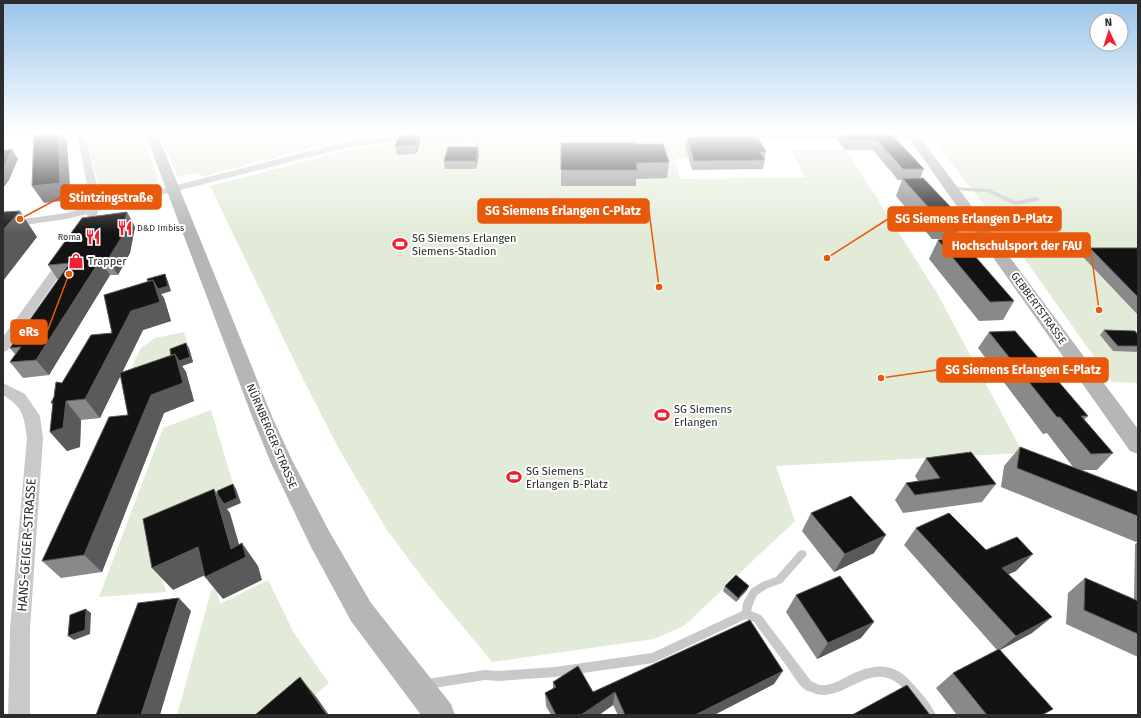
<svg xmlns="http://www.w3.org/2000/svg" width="1141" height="718" font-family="'Fira Sans',sans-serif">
<rect width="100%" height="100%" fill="#fff"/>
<!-- green -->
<path fill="#e2ebd7" d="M86 133H142L159 181 146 190 119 198 118 194 101 198Z
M159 133H368L204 176 199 175 197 173 178 177Z
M928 133H1138V383L1112 382 1009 237Z
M683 139 689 158H675L680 179 805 177 791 150H845L875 195 937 293 1023 453 776 466 795 521 684 626 654 639 492 662 425 581 387 530 340 451 303 379 210 186 344 151 391 144 504 140Z
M184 332 188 347 170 353 175 371 126 379 141 348 155 338Z
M211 410 234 487 216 495 153 542 166 592 99 597 163 428Z
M268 580 294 633 329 683 292 715H177L211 591 216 587 220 604Z"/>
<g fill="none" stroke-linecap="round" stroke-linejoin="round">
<!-- lane -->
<path fill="#c9c9c9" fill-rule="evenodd" d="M953 187 989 189 1016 201 1037 197 1040 199 1037 201 1015 205 988 192 951 190V188Z
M1052 249H1097L1100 251 1097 253H1056L1057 255 1054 257 1052 256 1049 251Z
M802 550 805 551 807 554 805 557 782 583 768 588 757 595 753 604 751 611 761 615 811 681C813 682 817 684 819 685 830 686 839 681 848 676 874 663 894 661 914 685 922 694 931 704 936 715H923L901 686C869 657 843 707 811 692 808 691 805 690 803 688 797 683 793 675 788 668 777 653 765 637 754 622L746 619 653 663 555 677 498 681 485 680 427 689 423 688 422 684 423 680 427 679 485 670 498 671 555 667 652 653 742 611 743 603 751 589 762 582 776 577 799 551Z"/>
<!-- street -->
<path fill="#c9c9c9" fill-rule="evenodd" d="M77 133H85L100 200 99 205 349 141 391 136 520 133H913L917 136 913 139 538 138 391 142 349 147 98 211 96 219H88L87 214 66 219 3 228V222L66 213 88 207 90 200Z
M65 255 69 257 71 259 8 350 3 352V337L61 257Z
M3 383 25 394 40 416 43 438 30 629V715H8L10 629 27 438C24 416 23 407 3 395Z"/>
<!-- secondary -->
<path fill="#b6b6b6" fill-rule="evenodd" d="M145 133H157L273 419 292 460 329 531 371 603 451 704 455 715H421L351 621 311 547 270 461 253 419Z
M905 133H917L1138 429V454L1130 451Z"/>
</g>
<!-- wall -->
<path fill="#898989" d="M405 133H424L423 134H405Z
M839 133H890L924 169 920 178 963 220 954 239H932L896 196 902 180H898L873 150H845L837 140Z
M419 134 420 143 416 154 397 155 395 146Z
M687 137 766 152 763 169 692 170 685 145Z
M561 143 635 144 669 162 667 178 636 179V186H561Z
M479 155 476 169H445L444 161Z
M127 212 135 227 130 253 118 275H110L49 375 23 378 10 362 15 354 10 348 58 280 48 265Z
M938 240 1014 301 1003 320 979 321 929 259Z
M1090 248H1138V315L1083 257Z
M167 279 171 291 161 294 164 298 171 321 143 330 122 372 171 356 189 348 193 362 182 366 186 372 194 401 164 413 102 572 61 578 42 561 128 415 120 375 100 418 81 420 80 447 67 451 50 432 53 405 51 403 62 383Z
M1104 330 1138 335V352L1113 351 1100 335Z
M989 332 1088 416 1084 420 1113 453 1097 470H1082L1138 492V541L1136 542 1001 487 1004 466 1020 447 1073 467 1047 433 1043 434 978 348Z
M926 458 996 484 982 502 903 513 895 500 906 483 918 481 915 476Z
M811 513 874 553 834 572 802 531Z
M916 528 986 550 1016 571 1009 574 1032 633 1000 650 1043 715H957L936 688 953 673 997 650 904 545Z
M1138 542V657L1066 624 1068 593 1085 578 1134 599 1135 544Z
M725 586H749L747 590 736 602 723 591Z
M796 595 861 638 817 659 786 612Z
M553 682 593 692 774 684 714 715H618L613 705 599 715H551L546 706 545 693 553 689Z"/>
<!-- shaded-wall -->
<path fill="#5a5a5a" d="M58 133H61L67 142 71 200 44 203 32 186Z
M419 134 420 143 416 154 415 145Z
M478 147 479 155 476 169V161Z
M12 149 18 159 9 180 3 188V169Z
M20 211 37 237 3 281V230Z
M127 212 135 227 130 253 118 275 108 259Z
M100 260 110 275 49 375 36 360Z
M165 274 167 279 171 291 161 294 164 298 171 321 143 330 100 418 85 399 131 311 153 280Z
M186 343 189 348 193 362 182 366 186 372 194 401 164 413 102 572 84 555 151 395 175 354Z
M66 401 81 420 80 447 67 451 50 432Z
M233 484 236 489 241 503 227 509 230 513 243 558 242 543 258 566 262 580 223 599 205 577 231 549 214 489 224 504Z
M886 535 874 553 834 572 845 554Z
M198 547 216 570 173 590 152 568Z
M1033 554 1016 571 986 584 1002 568Z
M749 586 747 590 736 602 738 598Z
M179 598 191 611 160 715H141Z
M86 609 91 613 90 634 74 640 68 636Z
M1052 617 1032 633 998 651 1016 636Z
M874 622 861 638 817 659 828 643Z
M783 671 774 684 714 715H695Z
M300 677 317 698 329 715H327Z
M615 692 613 705 599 715H581Z"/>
<!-- building -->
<path fill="#131313" stroke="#5a5a5a" d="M34 133H58L60 183 32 186Z
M842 133H890L924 169H903L877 140H848Z
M419 134 415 145 395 146 400 135Z
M687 137H758L766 152H760L765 160 694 161Z
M561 143H635V144H663L669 162 636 163 637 170H561Z
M448 147H478L476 161H444Z
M12 149 3 169V151Z
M923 178 963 220 941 221 903 179Z
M20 211 3 230V212Z
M127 212 121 238 108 259 100 260 36 360 10 362 21 347 10 348 70 263 48 265 82 218Z
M960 239 1014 301 990 302 938 240Z
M1090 248H1138V297Z
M165 274 168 286 158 289 153 280 148 281 147 279Z
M153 280 160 302 131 311 85 399 66 401 63 428 50 432 53 402 51 403 54 397 56 382 62 383 91 335 112 333 104 295Z
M1104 330 1135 331 1138 335V346H1118Z
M1015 331 1088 416H1081L1113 453 1091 454 1060 417H1057L989 332Z
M186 343 190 357 179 361 175 354 171 356 170 349Z
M175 354 183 383 151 395 84 555 42 561 109 417 128 415 120 373Z
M1020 447 1138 492V516L1017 468Z
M971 452 996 484 915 495 906 483 940 478 926 458Z
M233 484 237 498 224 504 218 495 217 491Z
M214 489 231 549 242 543 246 557 205 577 198 547 152 568 143 519Z
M851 496 886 535 845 554 811 513Z
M949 513 986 550 1017 537 1033 554 1002 568 1052 617 1016 636 916 528Z
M736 575 749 586 738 598 725 586Z
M840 576 874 622 828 643 796 595Z
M1085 578 1138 601V634L1084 610Z
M179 598 141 715H96L138 603Z
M86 609 85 630 68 636 70 615Z
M750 620 783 671 695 715H625L615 692 581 715H556L545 693 556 687 553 682 578 666 593 692Z
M999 649 1053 709 1042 715H987L953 673Z
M300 677 327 715H255Z
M907 685 930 715H852Z"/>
<!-- sky -->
<linearGradient id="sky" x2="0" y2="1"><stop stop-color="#99c4ea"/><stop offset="0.57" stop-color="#fff"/><stop offset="1" stop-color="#fff" stop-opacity="0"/></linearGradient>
<rect width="1141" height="233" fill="url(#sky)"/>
<!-- icons -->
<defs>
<g id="restaurant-bare" transform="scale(1.2)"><path d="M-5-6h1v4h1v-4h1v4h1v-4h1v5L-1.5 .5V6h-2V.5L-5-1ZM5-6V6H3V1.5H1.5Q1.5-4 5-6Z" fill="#f02031" stroke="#fff" stroke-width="2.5" paint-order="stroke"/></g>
<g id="stadium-bare" transform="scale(1.2)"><path d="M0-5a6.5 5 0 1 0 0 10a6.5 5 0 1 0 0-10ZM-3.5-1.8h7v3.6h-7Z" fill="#f02031" stroke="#fff" stroke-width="2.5" paint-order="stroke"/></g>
<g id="shop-bare" transform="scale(1.2)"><path d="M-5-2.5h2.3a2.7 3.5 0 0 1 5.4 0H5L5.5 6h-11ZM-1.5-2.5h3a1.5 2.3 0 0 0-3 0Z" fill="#f02031" stroke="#fff" stroke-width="2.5" paint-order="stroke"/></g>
</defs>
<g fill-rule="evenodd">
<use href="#restaurant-bare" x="125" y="228"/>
<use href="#restaurant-bare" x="93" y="237"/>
<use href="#stadium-bare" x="400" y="244"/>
<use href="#shop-bare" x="76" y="261"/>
<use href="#stadium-bare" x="662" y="415"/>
<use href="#stadium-bare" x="514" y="477"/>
</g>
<g text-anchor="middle" stroke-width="4" stroke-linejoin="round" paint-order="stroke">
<!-- far-poi labels -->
<g font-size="9" fill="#2c2c2c" stroke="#fff" text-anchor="start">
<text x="137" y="231">D&amp;D Imbiss</text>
<text x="81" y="240" text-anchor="end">Roma</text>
</g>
<!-- poi labels -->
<g font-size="11" fill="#2c2c2c" stroke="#fff" text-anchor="start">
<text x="412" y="242">SG Siemens Erlangen<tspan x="412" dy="13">Siemens-Stadion</tspan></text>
<text x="88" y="265">Trapper</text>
<text x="674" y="413">SG Siemens<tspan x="674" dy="13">Erlangen</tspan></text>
<text x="526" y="475">SG Siemens<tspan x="526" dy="13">Erlangen B-Platz</tspan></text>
</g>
<!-- street labels -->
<g font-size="11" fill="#2c2c2c" stroke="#fff">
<text transform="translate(1039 308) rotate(54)" y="4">GEBBERTSTRASSE</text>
<text transform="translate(272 436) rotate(67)" y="4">NÜRNBERGER STRASSE</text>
</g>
<!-- near-street labels -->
<g font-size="13" fill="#2c2c2c" stroke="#fff">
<text transform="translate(26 545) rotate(-86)" y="5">HANS-GEIGER-STRASSE</text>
</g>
</g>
<!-- callouts -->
<path fill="none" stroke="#e8590c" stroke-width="1.5" d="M20 219L61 197M659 287L649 211M827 258L888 219M1099 310L1090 245M69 274L47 332M881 378L937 370"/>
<g fill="#e8590c" stroke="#fff" stroke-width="1.5">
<circle cx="20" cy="219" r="4"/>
<circle cx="659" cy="287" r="4"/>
<circle cx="827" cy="258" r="4"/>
<circle cx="1099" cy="310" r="4"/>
<circle cx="69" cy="274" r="4"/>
<circle cx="881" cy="378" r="4"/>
</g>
<g fill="#e8590c" stroke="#e8590c" stroke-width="1.5">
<rect x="61" y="185" width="100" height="24" rx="4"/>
<rect x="478" y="199" width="171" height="24" rx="4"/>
<rect x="888" y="207" width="173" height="24" rx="4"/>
<rect x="943" y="233" width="147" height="24" rx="4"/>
<rect x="11" y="320" width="36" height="24" rx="4"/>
<rect x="937" y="358" width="171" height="24" rx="4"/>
</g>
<g font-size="12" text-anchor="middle" font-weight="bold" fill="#fff">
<text x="111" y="202">Stintzingstraße</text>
<text x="563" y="215">SG Siemens Erlangen C-Platz</text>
<text x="974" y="223">SG Siemens Erlangen D-Platz</text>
<text x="1017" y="250">Hochschulsport der FAU</text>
<text x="29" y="336">eRs</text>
<text x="1023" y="374">SG Siemens Erlangen E-Platz</text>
</g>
<!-- border -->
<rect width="1141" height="718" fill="none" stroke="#2c2c2c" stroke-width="8"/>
<!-- north arrow -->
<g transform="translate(1109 32) rotate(356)"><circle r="19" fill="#ffffff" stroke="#ababab"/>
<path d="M0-3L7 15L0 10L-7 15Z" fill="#f02031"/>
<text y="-6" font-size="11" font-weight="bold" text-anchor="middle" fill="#2c2c2c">N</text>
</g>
</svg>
